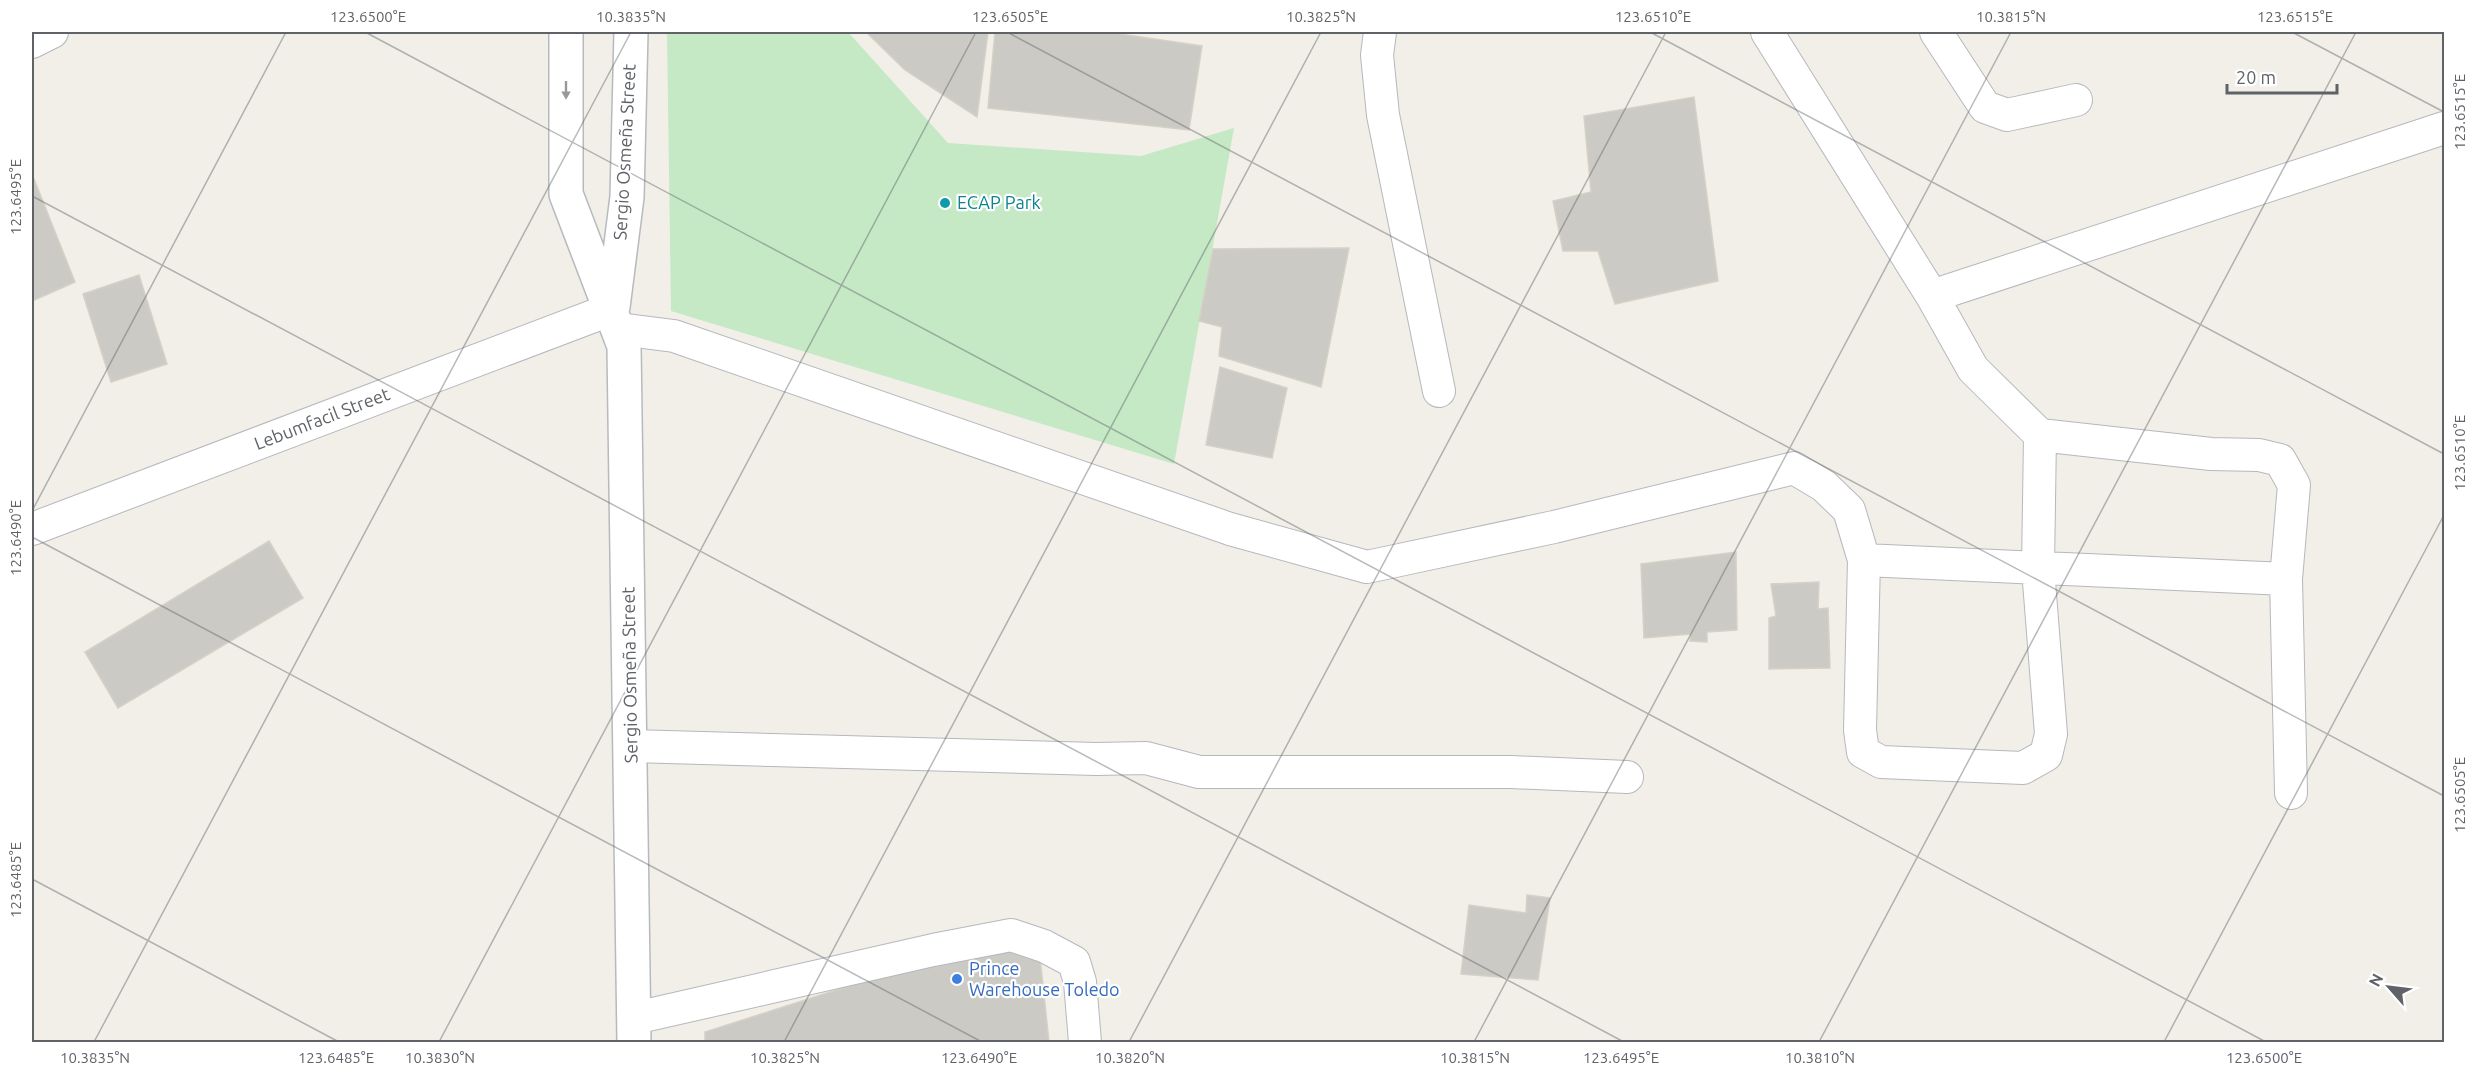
<svg xmlns="http://www.w3.org/2000/svg" width="2476" height="1074" font-family="Ubuntu,sans-serif">
<rect width="100%" height="100%" fill="#f1efe8"/>
<!-- green -->
<path fill="#c5e8c5" d="M667 32H848L948 143 1141 156 1234 128 1174 464 671 311Z"/>
<!-- building -->
<path fill="#cccac5" stroke="#d6d1c6" stroke-width="1.5" d="M866 32H988L977 117 905 70Z
M995 32H1106L1202 46 1189 130 988 108Z
M1694 97 1718 281 1615 304 1598 251H1563L1553 201 1591 192 1584 116Z
M32 174 75 282 32 301Z
M1349 248 1321 387 1219 356 1222 327 1199 321 1213 249Z
M139 275 167 364 111 382 83 294Z
M1220 367 1287 388 1272 458 1206 445Z
M269 541 303 598 118 708 85 652Z
M1736 552 1737 630 1707 632V642L1690 641 1691 634 1644 638 1641 564Z
M1819 582 1818 609 1828 608 1830 668 1769 669V618L1776 616 1771 584Z
M1527 895 1550 898 1538 980 1461 974 1469 905 1526 913Z
M1016 941 1040 957 1049 1042H705V1032L933 959Z"/>
<g fill="none" stroke-linecap="round" stroke-linejoin="round">
<!-- minor casing -->
<g stroke="#b5b8bc" stroke-width="34">
<path id="minor" d="M1380 32 1377 55 1383 115 1439 391
M1767 32 1932 296 2444 128
M1936 32 1985 107 2007 115 2076 100
M32 42 52 32
M619 329 674 336 1230 529 1367 567 1554 527 1794 468 1824 486 1849 510 1864 560 2286 579
M2040 435 2211 454 2259 455 2280 460 2294 485 2286 579 2291 793
M32 529 612 309
M1864 560 1860 730 1863 752 1881 762 2023 768 2046 755 2051 734 2038 569 2040 435 1973 369 1932 296
M631 746 1096 759 1146 758 1199 772H1511L1627 777
M635 1018 933 950 1011 935 1044 946 1074 962 1080 982 1085 1042"/>
</g>
<!-- secondary casing -->
<g stroke="#b6babf" stroke-width="36">
<path id="secondary" d="M566 32V194L624 346 634 1042
M613 307 627 197 631 32"/>
</g>
<!-- minor -->
<use href="#minor" stroke="#fff" stroke-width="32"/>
<!-- secondary -->
<use href="#secondary" stroke="#fff" stroke-width="33"/>
</g>
<!-- one-way arrows -->
<defs><path id="oneway-solid" d="M-6-.8H1V-3.2L6.5 0L1 3.2V.8H-6Z" transform="scale(1.5)"/></defs>
<use fill="#979a9d" href="#oneway-solid" transform="translate(566 90) rotate(90)"/>
<!-- ticks -->
<path fill="none" stroke="#5f6368" stroke-width="1.5" stroke-opacity="0.45" d="M365 32 2266 1042M1007 32 2444 796M1650 32 2444 454M2292 32 2444 112M32 196 1624 1042M32 511 286 32M32 537 982 1042M32 879 339 1042M94 1042 631 32M439 1042 976 32M784 1042 1321 32M1129 1042 1666 32M1474 1042 2011 32M1819 1042 2356 32M2164 1042 2444 515"/>
<!-- markers -->
<circle fill="#0f9aa8" stroke="#fff" stroke-width="2" cx="945" cy="203" r="6"/>
<circle fill="#3f7fe0" stroke="#fff" stroke-width="2" cx="957" cy="979" r="6"/>
<g text-anchor="middle" stroke-width="4.5" stroke-linejoin="round" paint-order="stroke">
<!-- street labels -->
<g font-size="18" fill="#5f6368" stroke="#fff">
<text transform="translate(625 152) rotate(-87)" y="6">Sergio Osmeña Street</text>
<text transform="translate(322 419) rotate(-21)" y="6">Lebumfacil Street</text>
<text transform="translate(630 675) rotate(-91)" y="6">Sergio Osmeña Street</text>
</g>
<!-- culture labels -->
<g font-size="18" fill="#0d838f" stroke="#fff" text-anchor="start">
<text x="957" y="209">ECAP Park</text>
</g>
<!-- shop labels -->
<g font-size="18" fill="#366cbe" stroke="#fff" text-anchor="start">
<text x="969" y="975">Prince<tspan x="969" dy="21">Warehouse Toledo</tspan></text>
</g>
</g>
<!-- border -->
<rect width="2476" height="1074" fill="none" stroke="#ffffff" stroke-width="66"/>
<!-- north arrow -->
<g transform="translate(2389 987) rotate(298)" stroke="#ffffff" stroke-width="4.5" paint-order="stroke">
<path d="M0-4.5L10 22L0 15L-10 22Z" fill="#5f6368"/>
<text y="-9" font-size="16" font-weight="bold" text-anchor="middle" fill="#5f6368">N</text>
</g>
<!-- scale -->
<path d="M2227 84v9h110v-9" fill="none" stroke="#5f6368" stroke-width="3"/>
<text x="2236" y="84" font-size="18" fill="#5f6368" stroke="#ffffff" stroke-width="4.5" paint-order="stroke">20 m</text>
<rect x="33" y="33" width="2410" height="1008" fill="none" stroke="#5f6368" stroke-width="2"/>
<g font-size="15" text-anchor="middle" fill="#5f6368">
<text x="368" y="22">123.6500°E</text>
<text x="631" y="22">10.3835°N</text>
<text x="1010" y="22">123.6505°E</text>
<text x="1321" y="22">10.3825°N</text>
<text x="1653" y="22">123.6510°E</text>
<text x="2011" y="22">10.3815°N</text>
<text x="2295" y="22">123.6515°E</text>
<text transform="translate(2460 112) rotate(-90)" y="5">123.6515°E</text>
<text transform="translate(16 197) rotate(-90)" y="5">123.6495°E</text>
<text transform="translate(2460 453) rotate(-90)" y="5">123.6510°E</text>
<text transform="translate(16 538) rotate(-90)" y="5">123.6490°E</text>
<text transform="translate(2460 795) rotate(-90)" y="5">123.6505°E</text>
<text transform="translate(16 880) rotate(-90)" y="5">123.6485°E</text>
<text x="95" y="1063">10.3835°N</text>
<text x="336" y="1063">123.6485°E</text>
<text x="440" y="1063">10.3830°N</text>
<text x="785" y="1063">10.3825°N</text>
<text x="979" y="1063">123.6490°E</text>
<text x="1130" y="1063">10.3820°N</text>
<text x="1475" y="1063">10.3815°N</text>
<text x="1621" y="1063">123.6495°E</text>
<text x="1820" y="1063">10.3810°N</text>
<text x="2264" y="1063">123.6500°E</text>
</g>
</svg>
